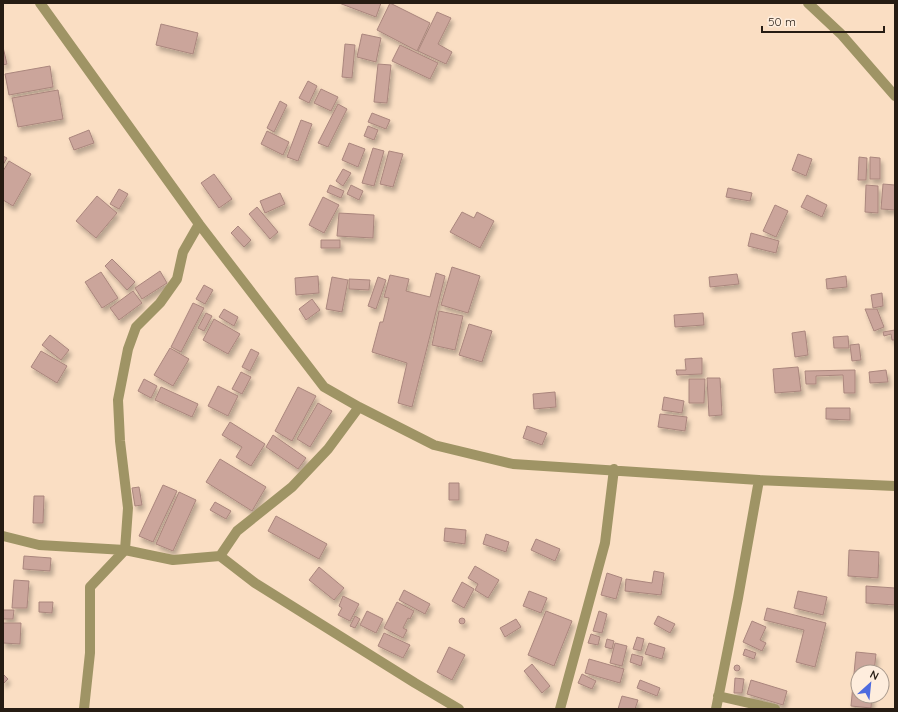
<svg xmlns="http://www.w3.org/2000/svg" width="898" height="712" font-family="Quicksand,sans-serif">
<defs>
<filter id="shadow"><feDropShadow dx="2.5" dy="4.5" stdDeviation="2" flood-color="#0004"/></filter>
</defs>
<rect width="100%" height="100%" fill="#fadec3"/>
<!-- building -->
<path fill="#cba59b" stroke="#aa867d" filter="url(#shadow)" d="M339 3H381L376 17Z
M390 3 430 23 417 51 377 30Z
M437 12 451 18 438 44 452 52 446 64 418 51Z
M161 24 198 33 193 54 156 45Z
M362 34 381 38 376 62 357 57Z
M345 44 355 45 352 78 342 77Z
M400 45 438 63 430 79 392 61Z
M3 47 7 64 3 65Z
M378 64 391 65 387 103 374 102Z
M50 66 53 87 9 95 5 74Z
M308 81 317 86 309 103 299 98Z
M321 89 338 97 331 111 314 103Z
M58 90 63 119 18 127 12 98Z
M280 101 287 105 274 132 267 128Z
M338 104 347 109 328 147 318 143Z
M372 113 390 120 386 129 368 122Z
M301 120 312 124 298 161 287 157Z
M368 126 378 130 374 140 364 136Z
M89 130 94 143 74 150 69 138Z
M267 131 289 142 283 155 261 144Z
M349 143 365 149 358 167 342 160Z
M373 148 384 151 374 186 362 183Z
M389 151 403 154 393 187 380 184Z
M798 154 812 159 806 176 792 170Z
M3 156 7 158 3 165Z
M859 157 867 158 866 180H858Z
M870 157 880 158V179H870Z
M9 161 31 174 13 206 3 200V171Z
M343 169 351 173 343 186 336 181Z
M214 174 232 199 219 208 201 183Z
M883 184 895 185V210L881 209Z
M330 185 344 191 341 198 327 192Z
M351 185 363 191 359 200 347 194Z
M866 185 878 186V213L865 212Z
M728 188 752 193 750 201 726 197Z
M119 189 128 194 119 209 110 204Z
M280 193 285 204 265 213 260 201Z
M807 195 827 205 822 217 801 207Z
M97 196 117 213 96 238 76 221Z
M323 197 339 205 324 233 309 225Z
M775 205 788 211 776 237 763 231Z
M257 207 278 232 270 239 249 214Z
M462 212 474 218 477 212 494 221 480 248 450 232Z
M339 213 374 215 373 238 337 236Z
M238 226 251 240 244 247 231 233Z
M751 233 779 241 776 253 748 246Z
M321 240H340V248H321Z
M112 259 135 282 127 290 105 266Z
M452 267 480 276 468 313 441 305Z
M160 271 167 283 142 299 135 288Z
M101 272 118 298 102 308 85 282Z
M436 273 445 276 412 407 398 403 407 363 372 352 380 322H383L389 298 384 297 390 275 409 279 406 291 430 297Z
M737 274 739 284 710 287 709 277Z
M318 276 319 293 296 295 295 278Z
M846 276 847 287 827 289 826 279Z
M332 277 348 280 342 312 326 309Z
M378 277 386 280 376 309 368 306Z
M349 279 370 280 369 290 349 289Z
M204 285 213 290 205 304 196 299Z
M133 291 142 303 119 320 110 308Z
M882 293 883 306 873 308 871 295Z
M312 299 320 310 306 320 299 309Z
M193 303 204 308 181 352 171 347Z
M224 309 238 317 234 326 219 317Z
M865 309H877L884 327 874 331Z
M439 311 463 316 455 350 432 345Z
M206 313 212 316 204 331 198 328Z
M703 313 704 325 675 327 674 315Z
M214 319 240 334 228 354 203 340Z
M469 324 492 331 482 362 459 355Z
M895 330V340H892L891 334 884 336 883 332Z
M805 331 808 355 795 357 792 333Z
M50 335 69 350 61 360 42 345Z
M848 336 849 348H834L833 337Z
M859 344 861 360 852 361 850 345Z
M170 348 189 359 173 386 154 375Z
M251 349 259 353 250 371 242 367Z
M41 351 67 366 57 383 31 367Z
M702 358V374L677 375 676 370H686L685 359Z
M798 367 801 391 775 393 773 369Z
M855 370V393H844L843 375 816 376V384H806L805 371Z
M886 370 888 382 870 383 869 372Z
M241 372 251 377 242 394 232 389Z
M707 378H720L722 415 709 416Z
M144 379 157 386 151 398 138 391Z
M689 379H705L704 403H689Z
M218 386 238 396 228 416 208 406Z
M161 387 198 404 192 417 155 400Z
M298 387 316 396 292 441 275 431Z
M555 392 556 407 534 409 533 394Z
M664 397 684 401 682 413 662 410Z
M318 403 332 411 310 447 297 439Z
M826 408H850V420L826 419Z
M660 414 687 417 685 431 658 427Z
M230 422 265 444 251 466 236 457 242 447 222 435Z
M527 426 547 433 542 445 523 438Z
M273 435 306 458 298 469 266 447Z
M220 459 266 487 252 511 206 482Z
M449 483H459V500H449Z
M163 485 177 491 153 542 139 536Z
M139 487 142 505 135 506 132 488Z
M179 492 196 500 173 551 156 544Z
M34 496H44L43 523H33Z
M215 502 231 511 226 519 210 510Z
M276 516 327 544 319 559 268 531Z
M445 528 466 530 465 544 444 541Z
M486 534 509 542 506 552 483 544Z
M536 539 560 549 555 561 531 550Z
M849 550 879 552 878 578 848 576Z
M24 556 51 558 50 571 23 569Z
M475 566 499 580 488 598 475 590 478 584 468 578Z
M319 567 344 588 334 600 309 580Z
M654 571 664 573 661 595 625 591 626 579 652 583Z
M607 573 622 578 616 599 601 595Z
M14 580 29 581 27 608H12Z
M462 582 474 589 464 608 452 601Z
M866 586 895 588V605L866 603Z
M404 590 430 604 425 614 399 600Z
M529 591 547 598 541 613 523 606Z
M798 591 827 597 823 615 794 608Z
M343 596 359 604 350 621 338 615 342 608 339 606Z
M39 602H53L52 613 39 612Z
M397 602 414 611 410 619 408 618 403 628 407 630 403 638 384 628Z
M767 608 826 623 815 667 796 662 804 630 764 620Z
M3 610H14L13 619H3Z
M367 611 383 619 376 633 360 625Z
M546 611 572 621 554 666 528 655Z
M599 611 607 614 602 633 593 631Z
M355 616 360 619 355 628 350 626Z
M658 616 675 624 670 633 654 624Z
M459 621a3 3 0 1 1 6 0a3 3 0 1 1-6 0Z
M516 619 521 627 505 637 500 628Z
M752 621 766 627 760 640 766 643 762 651 743 642Z
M3 623H21L20 644 3 643Z
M384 633 410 645 403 658 378 646Z
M591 634 600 637 598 645 588 643Z
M637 637 644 639 641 651 633 649Z
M607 639 614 641 612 649 605 647Z
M615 643 627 646 622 666 610 663Z
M649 643 665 648 662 659 645 654Z
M449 647 465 655 452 680 437 672Z
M745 649 756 653 754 659 743 655Z
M856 652 876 654 874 672H858V696H872L871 708 851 706Z
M632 654 643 657 641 666 630 662Z
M589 659 624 669 620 683 585 673Z
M532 664 550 686 542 693 524 671Z
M734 668a3 3 0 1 1 6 0a3 3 0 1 1-6 0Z
M3 674 8 679 3 684Z
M582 674 596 681 592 689 578 683Z
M735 678 744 679 742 693H734Z
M640 680 660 688 657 696 637 688Z
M751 680 787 691 783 705 747 694Z
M622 696 638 700 635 709H618Z"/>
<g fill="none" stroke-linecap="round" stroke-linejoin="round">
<!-- minor -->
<path stroke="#9f9465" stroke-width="10" d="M40 3 199 224 324 387 359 407 434 445 513 464 759 480 895 486
M808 3 841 34 895 96
M3 536 39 545 125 550 173 560 220 556 255 583 415 683 459 709
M220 556 237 531 292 487 328 449 359 407
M718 696 775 709
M84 709 90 653V587L125 550 128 508 120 441 118 400 128 349 136 327 160 303 177 279 183 252 199 224
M560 709 605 543 614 469
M716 709 738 598 759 480"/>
</g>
<!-- border -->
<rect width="898" height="712" fill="none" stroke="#261c13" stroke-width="8"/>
<!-- north arrow -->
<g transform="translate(870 684) rotate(27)"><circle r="19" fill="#feeddd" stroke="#a8998c"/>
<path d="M0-3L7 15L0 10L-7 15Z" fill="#4e6bdf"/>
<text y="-6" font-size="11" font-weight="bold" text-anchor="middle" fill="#261c13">N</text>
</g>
<!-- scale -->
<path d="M762 26v6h122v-6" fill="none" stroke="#261c13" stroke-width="2"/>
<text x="768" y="26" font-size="12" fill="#261c13" stroke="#feeddd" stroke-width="3" paint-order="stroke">50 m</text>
</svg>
